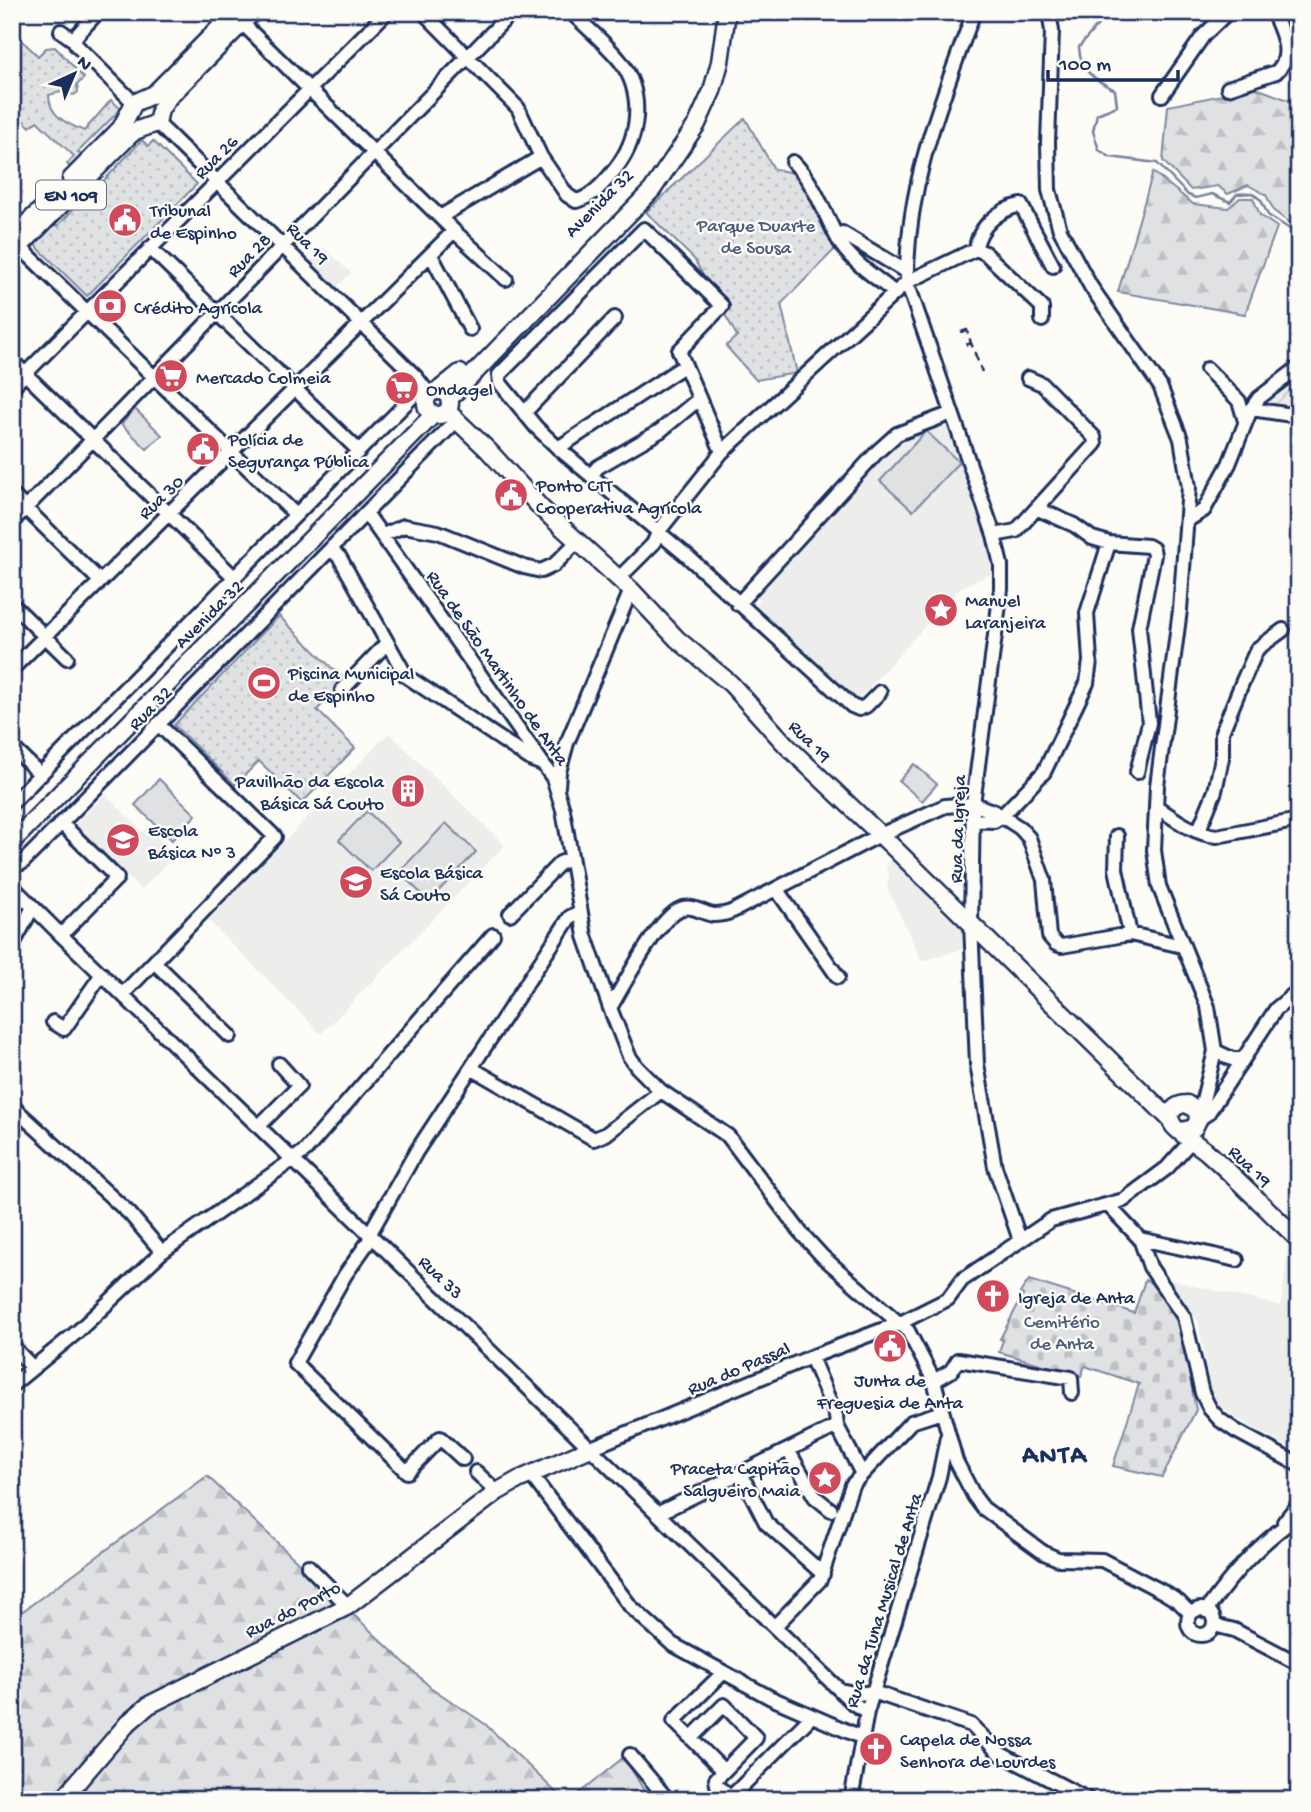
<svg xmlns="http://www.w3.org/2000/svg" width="1311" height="1812" font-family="'Gochi Hand',sans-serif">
<defs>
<pattern id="industrial-furrows" width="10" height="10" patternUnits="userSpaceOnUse" patternTransform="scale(1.75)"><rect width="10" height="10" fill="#edeeec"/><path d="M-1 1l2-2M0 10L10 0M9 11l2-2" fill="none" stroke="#cbcccd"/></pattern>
<pattern id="forest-firs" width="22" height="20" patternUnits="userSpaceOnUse" patternTransform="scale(1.75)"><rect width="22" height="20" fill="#e0e1e3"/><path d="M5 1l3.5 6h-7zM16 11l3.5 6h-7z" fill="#c0c1c5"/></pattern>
<pattern id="cemetery-stones" width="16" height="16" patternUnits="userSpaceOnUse" patternTransform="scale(1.75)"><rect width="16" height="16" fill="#e0e1e3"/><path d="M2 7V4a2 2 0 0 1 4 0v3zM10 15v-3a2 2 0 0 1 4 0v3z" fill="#c0c1c5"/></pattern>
<pattern id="park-dots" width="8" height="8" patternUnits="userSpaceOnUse" patternTransform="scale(1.75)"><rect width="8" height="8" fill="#e0e1e3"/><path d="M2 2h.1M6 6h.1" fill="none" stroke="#c0c1c5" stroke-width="1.8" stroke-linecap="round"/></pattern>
</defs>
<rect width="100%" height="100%" fill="#fdfcf7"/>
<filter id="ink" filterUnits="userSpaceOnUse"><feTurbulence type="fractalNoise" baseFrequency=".0143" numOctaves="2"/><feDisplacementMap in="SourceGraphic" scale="14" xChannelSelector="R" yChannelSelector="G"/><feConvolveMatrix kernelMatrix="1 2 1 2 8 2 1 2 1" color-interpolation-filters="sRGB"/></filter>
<g filter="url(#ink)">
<!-- built -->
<path fill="#edeeec" d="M324 247 351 273 336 288 309 262Z
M941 425 951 429 989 543 994 573 961 587 856 702 753 607 760 600 755 595 886 449 903 435Z
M389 733 505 845 321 1034 208 920Z
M105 794 143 832 148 828 175 855 141 890 115 864 112 866 72 827Z
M892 855 966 929V948L922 961 887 888 889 874 886 869Z
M1288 1246 1299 1257V1453L1234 1417 1218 1404 1210 1387 1198 1321 1170 1280 1281 1306Z"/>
<!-- industrial -->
<path fill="url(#industrial-furrows)" d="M1299 371V413L1297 410 1267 409 1262 400Z"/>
<!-- green -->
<path fill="#e0e1e3" stroke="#7e88a0" stroke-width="2" d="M135 409 162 435 147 449 121 424Z
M926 431 959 462 913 511 880 481Z
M914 764 937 784 922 801 899 781Z
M159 779 196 815 172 840 135 805Z
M367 811 399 842 371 871 339 840Z
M446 823 476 852 429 901 399 872Z"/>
<!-- forest -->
<path fill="url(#forest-firs)" stroke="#7e88a0" stroke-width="2" d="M1256 88 1299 104V230L1274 211 1266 195 1248 185 1228 194 1218 186 1191 190 1163 161 1168 106Z
M1153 172 1193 204 1228 208 1240 198H1253L1260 215 1277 227 1245 314 1118 292Z
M207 1476 430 1687 485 1724 564 1800H12V1619Z
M624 1757 650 1800H571Z"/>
<!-- cemetery -->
<path fill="url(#cemetery-stones)" stroke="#7e88a0" stroke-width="2" d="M1029 1280 1134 1313 1145 1280 1150 1282 1175 1315 1180 1325 1196 1410 1162 1477 1113 1466 1139 1384 1085 1366 1081 1376 999 1352 1003 1340 1000 1339 1023 1295 1020 1293Z"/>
<!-- park -->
<path fill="url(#park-dots)" stroke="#7e88a0" stroke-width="2" d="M12 31 38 56 46 48 55 47 84 78 77 85 78 92 74 95 60 92 49 95C49 116 66 123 84 131L111 100 121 109 78 152 82 156 70 167 67 164 74 156 37 121 30 127 23 120 17 127 23 134 12 145Z
M745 118 774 169 803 175 838 246 781 304 797 373 756 380 726 346 737 336 694 259 646 212Z
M142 140 148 146 153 141 197 184 87 296 35 245 55 224 58 226 93 187 96 189Z
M279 616 345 681 317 710 355 748 302 803 259 761 235 785 174 725Z"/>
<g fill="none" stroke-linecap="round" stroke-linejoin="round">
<!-- stream -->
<path stroke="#76819c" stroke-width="2.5" d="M1102 12V20L1079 47C1080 71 1095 80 1115 90L1117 106 1097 114 1093 131 1099 150 1110 157 1157 163 1188 195 1196 198 1212 194 1230 202 1237 194 1252 193 1261 200 1268 215 1299 235"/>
<!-- minor casing -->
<g stroke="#1b2f5e" stroke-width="18">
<path id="minor" d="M423 12 518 108 541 157 567 195 576 201C592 198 606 181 616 168 640 137 644 94 621 62 607 44 587 28 571 12
M974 12C941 102 906 185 907 282L994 535 1001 565V589L973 804 971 923 977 1064 995 1167 1020 1240
M1049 12 1052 31 1048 142 1049 190 1060 230 1091 287 1160 386 1181 439 1189 487 1180 610 1157 786 1154 850 1159 886 1208 1007 1215 1051 1199 1116
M242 23 454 231 506 279
M61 31 75 41 76 45 134 103
M75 41 76 36 98 12
M1228 88 1276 72C1295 56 1281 31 1273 12
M1162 95 1203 36 1228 12
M157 123 416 377 429 394
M793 162C816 184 824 214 839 241 851 262 877 278 895 293
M440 217 541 157
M842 233 907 272
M15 242 296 515
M150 248 359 451
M976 249C978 227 999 209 1021 205L1053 266
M976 249 985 253 1042 307V320
M431 255 470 329
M12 361 235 578
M1207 369 1239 401 1245 421
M12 387 387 12
M1251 409 1292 415
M524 413 615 318
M558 448 684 366
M722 452 679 351 722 306 644 229 499 375 500 383 536 427 558 448 686 555 852 706 859 709 866 706 880 692
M592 474 598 467 660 431 699 399
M12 495 100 581
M1038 509 1074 525 1092 538 1109 543 1148 546 1153 549 1154 555 1139 628 1149 723 1137 772
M366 513 553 778 563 810 585 936 610 1008 629 1056 637 1067 661 1091 728 1136 801 1233 823 1257 908 1331 934 1381 956 1461 974 1496 983 1508 1044 1553 1058 1559 1102 1560 1165 1593 1179 1602 1191 1614
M1188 520 1204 510 1229 464 1251 409 1259 398 1299 367
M12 522 512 12
M383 535 404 526 438 532 524 567 541 571 554 565 578 541
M994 535 1016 531 1095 444 1094 437 1042 384 1028 378
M331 549 340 558 406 676 532 760 543 764
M619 578 653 544 659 531 722 452 895 293 907 282 976 249
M12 604 67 658
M738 604 878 451 897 434 952 413
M12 669 454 231
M342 690 387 643
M12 747 41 775
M558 787 559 772 567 743 631 590
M12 803 423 386
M1157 807C1176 820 1194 834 1217 836L1299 820
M972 820 994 821 1001 817 1044 772 1087 683 1090 661 1087 613 1109 543
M61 823 117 878 61 935
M1199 830 1215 791 1222 758V732L1242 683 1257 649 1283 630
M1117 836 1116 869 1130 934
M12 866 22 863 38 847 457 420
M12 882 17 891 61 935 854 1704 867 1712
M777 890 838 977
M510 914 560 863 571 859
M12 946 33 907
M154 962 230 1036
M123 994 275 837 158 724
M610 1008C623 987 660 913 683 908 694 905 703 914 714 915 721 915 729 913 735 910L880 835 945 806 973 804 995 812 1020 828 1029 838 1044 880 1049 936 1056 944 1062 946 1130 934 1182 946
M53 1022 64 1029 102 974
M1215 1051 1232 1059H1242
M471 1068 594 1139 606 1134 661 1091
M12 1106 130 1214 162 1252
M1198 1120 1208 1113 1276 1009 1299 990
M259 1126 299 1086 279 1064
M1108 1205 1140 1239 1237 1260
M1140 1239 1150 1267 1184 1317 1202 1393 1210 1409 1220 1420 1236 1431 1299 1465
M12 1346 33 1368
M811 1357 836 1416 837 1426 862 1474
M934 1381 951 1371 958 1360 1071 1378 1072 1393
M12 1385 77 1332 162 1252 305 1151 493 935
M591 1448 811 1357 900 1323 948 1299 962 1280 1051 1220 1124 1200 1167 1168 1191 1141
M788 1450 815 1497 831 1510
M463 1459 440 1438 407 1472 295 1363 345 1275 369 1241 370 1233 416 1152 570 917 579 912
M476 1472 497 1492
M741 1474 766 1523 823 1574
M531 1475 631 1607 672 1644 771 1698 861 1737
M659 1513 837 1426
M1284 1522 1299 1503
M308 1566 348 1606
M1188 1622a13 13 0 1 1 26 0a13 13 0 1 1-26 0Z
M1206 1611C1233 1573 1260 1542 1299 1516
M1214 1625 1234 1630 1299 1664
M775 1626 820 1580 852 1485 911 1422 942 1412
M723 1673 674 1721 691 1738 724 1705 756 1738 716 1779 717 1785 730 1798 812 1716
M840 1690 858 1694 873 1692 971 1725 999 1753 1089 1800
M691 1738 724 1771
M630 1755 668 1800
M851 1800 867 1712 939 1477 947 1437"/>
</g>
<!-- major casing -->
<g stroke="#1b2f5e" stroke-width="21">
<path id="major" d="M71 179 121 128 134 103 154 94 235 12
M12 237 41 210
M12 254 129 136 135 131 157 123 160 110 168 98 253 12
M439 390 460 373
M426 403a12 12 0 1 1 24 0a12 12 0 1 1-24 0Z
M449 399 652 190 697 124 712 91 720 62 727 12
M447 411 488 450 542 509 631 590 677 639 731 684 787 746 893 847 1170 1119
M12 842 434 414
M1182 1131 1194 1128 1198 1120 1197 1111 1187 1104C1176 1104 1165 1113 1173 1125 1178 1133 1199 1145 1207 1152 1239 1180 1268 1211 1299 1240
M62 1800 128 1723 149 1705 348 1606 497 1492 518 1480 591 1448"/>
</g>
<!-- minor -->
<use href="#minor" stroke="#fdfcf7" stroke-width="12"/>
<!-- major -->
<use href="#major" stroke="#fdfcf7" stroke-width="16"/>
<!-- rail -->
<path stroke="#1b2f5e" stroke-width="2.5" stroke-dasharray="10 5" stroke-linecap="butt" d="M961 332 967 330 971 343
M966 345 971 343 982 372"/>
</g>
</g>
<!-- icons -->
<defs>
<g id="civic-disc" transform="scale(1.75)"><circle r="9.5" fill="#d1495b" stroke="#fdfcf7"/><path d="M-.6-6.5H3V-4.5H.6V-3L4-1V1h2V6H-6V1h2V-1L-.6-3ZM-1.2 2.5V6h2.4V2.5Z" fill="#fff"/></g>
<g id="bank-disc" transform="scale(1.75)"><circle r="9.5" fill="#d1495b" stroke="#fdfcf7"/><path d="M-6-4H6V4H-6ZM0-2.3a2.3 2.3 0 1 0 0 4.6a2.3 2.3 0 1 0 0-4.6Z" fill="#fff"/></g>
<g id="supermarket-disc" transform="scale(1.75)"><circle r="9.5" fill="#d1495b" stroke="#fdfcf7"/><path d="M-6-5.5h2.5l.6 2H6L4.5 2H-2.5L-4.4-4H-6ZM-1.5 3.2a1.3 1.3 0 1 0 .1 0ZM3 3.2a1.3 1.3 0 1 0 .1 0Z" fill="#fff"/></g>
<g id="sight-disc" transform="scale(1.75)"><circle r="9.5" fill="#d1495b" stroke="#fdfcf7"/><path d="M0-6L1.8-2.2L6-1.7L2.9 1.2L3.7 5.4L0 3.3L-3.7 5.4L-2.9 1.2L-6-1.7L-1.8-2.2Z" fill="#fff"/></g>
<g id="stadium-disc" transform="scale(1.75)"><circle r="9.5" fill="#d1495b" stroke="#fdfcf7"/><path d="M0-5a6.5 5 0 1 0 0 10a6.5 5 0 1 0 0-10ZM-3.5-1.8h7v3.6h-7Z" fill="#fff"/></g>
<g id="building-disc" transform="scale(1.75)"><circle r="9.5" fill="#d1495b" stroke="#fdfcf7"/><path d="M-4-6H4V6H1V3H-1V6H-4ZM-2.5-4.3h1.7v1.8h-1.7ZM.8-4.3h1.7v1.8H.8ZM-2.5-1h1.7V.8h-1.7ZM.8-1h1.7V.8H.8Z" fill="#fff"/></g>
<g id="school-disc" transform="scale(1.75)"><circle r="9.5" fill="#d1495b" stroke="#fdfcf7"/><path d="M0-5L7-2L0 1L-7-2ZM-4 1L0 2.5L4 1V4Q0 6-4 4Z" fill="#fff"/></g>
<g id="church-disc" transform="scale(1.75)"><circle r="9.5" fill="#d1495b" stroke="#fdfcf7"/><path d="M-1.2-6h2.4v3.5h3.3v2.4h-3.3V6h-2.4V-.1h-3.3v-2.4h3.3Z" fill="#fff"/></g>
</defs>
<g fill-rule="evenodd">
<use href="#civic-disc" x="125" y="220"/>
<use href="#bank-disc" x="110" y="306"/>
<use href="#supermarket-disc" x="171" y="376"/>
<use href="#supermarket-disc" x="402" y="388"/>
<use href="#civic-disc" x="203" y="449"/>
<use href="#civic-disc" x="511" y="495"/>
<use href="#sight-disc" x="941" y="610"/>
<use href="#stadium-disc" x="264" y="683"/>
<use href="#building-disc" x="408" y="791"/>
<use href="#school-disc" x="123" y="840"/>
<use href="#school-disc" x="356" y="882"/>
<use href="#church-disc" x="993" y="1296"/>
<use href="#civic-disc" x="890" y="1346"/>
<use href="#sight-disc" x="825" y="1478"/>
<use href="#church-disc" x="876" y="1749"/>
</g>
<g text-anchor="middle" stroke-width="5" stroke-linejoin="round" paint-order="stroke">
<!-- shield labels -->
<rect fill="#fdfcf7" stroke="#5f6c8c" stroke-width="2" x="36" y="180.5" width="70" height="29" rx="5"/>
<g font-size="18" font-weight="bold" fill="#1b2f5e">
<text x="71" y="201">EN 109</text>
</g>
<!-- street labels -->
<g font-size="19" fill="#1b2f5e" stroke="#fdfcf7">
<text transform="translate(215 156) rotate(-45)" y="7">Rua 26</text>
<text transform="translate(598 202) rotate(-45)" y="7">Avenida 32</text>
<text transform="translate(309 242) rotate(45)" y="7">Rua 19</text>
<text transform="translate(248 254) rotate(-45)" y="7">Rua 28</text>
<text transform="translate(160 496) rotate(-44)" y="7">Rua 30</text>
<text transform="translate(208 613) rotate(-45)" y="7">Avenida 32</text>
<text transform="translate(499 667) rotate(55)" y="7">Rua de São Martinho de Anta</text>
<text transform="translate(149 707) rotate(-46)" y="7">Rua 32</text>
<text transform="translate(811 740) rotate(45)" y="7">Rua 19</text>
<text transform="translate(956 829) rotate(-88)" y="7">Rua da Igreja</text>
<text transform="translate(1251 1165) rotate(44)" y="7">Rua 19</text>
<text transform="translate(442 1276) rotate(44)" y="7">Rua 33</text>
<text transform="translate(738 1367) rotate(-23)" y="7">Rua do Passal</text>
<text transform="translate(882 1600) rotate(-73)" y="7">Rua da Tuna Musical de Anta</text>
<text transform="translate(292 1608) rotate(-27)" y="7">Rua do Porto</text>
</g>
<!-- poi labels -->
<g font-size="19" fill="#1b2f5e" stroke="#fdfcf7" text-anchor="start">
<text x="150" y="216">Tribunal<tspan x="150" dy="22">de Espinho</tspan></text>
<text x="134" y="313">Crédito Agrícola</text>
<text x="196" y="383">Mercado Colmeia</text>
<text x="426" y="395">Ondagel</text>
<text x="228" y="445">Polícia de<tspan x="228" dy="22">Segurança Pública</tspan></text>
<text x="536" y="491">Ponto CTT<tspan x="536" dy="22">Cooperativa Agrícola</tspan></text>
<text x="965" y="606">Manuel<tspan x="965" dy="22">Laranjeira</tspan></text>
<text x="288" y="679">Piscina Municipal<tspan x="288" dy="22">de Espinho</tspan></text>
<text x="384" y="787" text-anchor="end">Pavilhão da Escola<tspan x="384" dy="22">Básica Sá Couto</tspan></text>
<text x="148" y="836">Escola<tspan x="148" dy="22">Básica Nº 3</tspan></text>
<text x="380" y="878">Escola Básica<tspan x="380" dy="22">Sá Couto</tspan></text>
<text x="1018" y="1303">Igreja de Anta</text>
<text x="890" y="1386" text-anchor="middle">Junta de<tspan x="890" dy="22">Freguesia de Anta</tspan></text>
<text x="800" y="1474" text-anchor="end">Praceta Capitão<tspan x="800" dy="22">Salgueiro Maia</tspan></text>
<text x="900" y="1745">Capela de Nossa<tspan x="900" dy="22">Senhora de Lourdes</tspan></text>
</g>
<!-- park labels -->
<g font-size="19" fill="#4c5c7f" stroke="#fdfcf7">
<text x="756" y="231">Parque Duarte<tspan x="756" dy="22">de Sousa</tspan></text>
<text x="1062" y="1327">Cemitério<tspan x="1062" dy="22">de Anta</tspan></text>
</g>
<!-- district labels -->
<g font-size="26" font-weight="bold" letter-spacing="2" fill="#1b2f5e" stroke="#fdfcf7">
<text x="1055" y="1462">ANTA</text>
</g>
</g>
<!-- margin -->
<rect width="1311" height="1812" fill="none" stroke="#fdfcf7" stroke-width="42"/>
<rect x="21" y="21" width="1269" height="1770" fill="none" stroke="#1b2f5e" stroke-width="2.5" filter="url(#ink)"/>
<!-- north arrow -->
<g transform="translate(74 74) rotate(44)" stroke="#fdfcf7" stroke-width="5" paint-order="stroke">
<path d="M0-5L12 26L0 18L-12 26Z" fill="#1b2f5e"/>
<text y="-10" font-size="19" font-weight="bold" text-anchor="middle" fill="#1b2f5e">N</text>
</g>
<!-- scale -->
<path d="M1048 70v10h130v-10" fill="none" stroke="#1b2f5e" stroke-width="3.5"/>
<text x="1059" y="70" font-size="21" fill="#1b2f5e" stroke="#fdfcf7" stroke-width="5" paint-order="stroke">100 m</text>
</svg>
